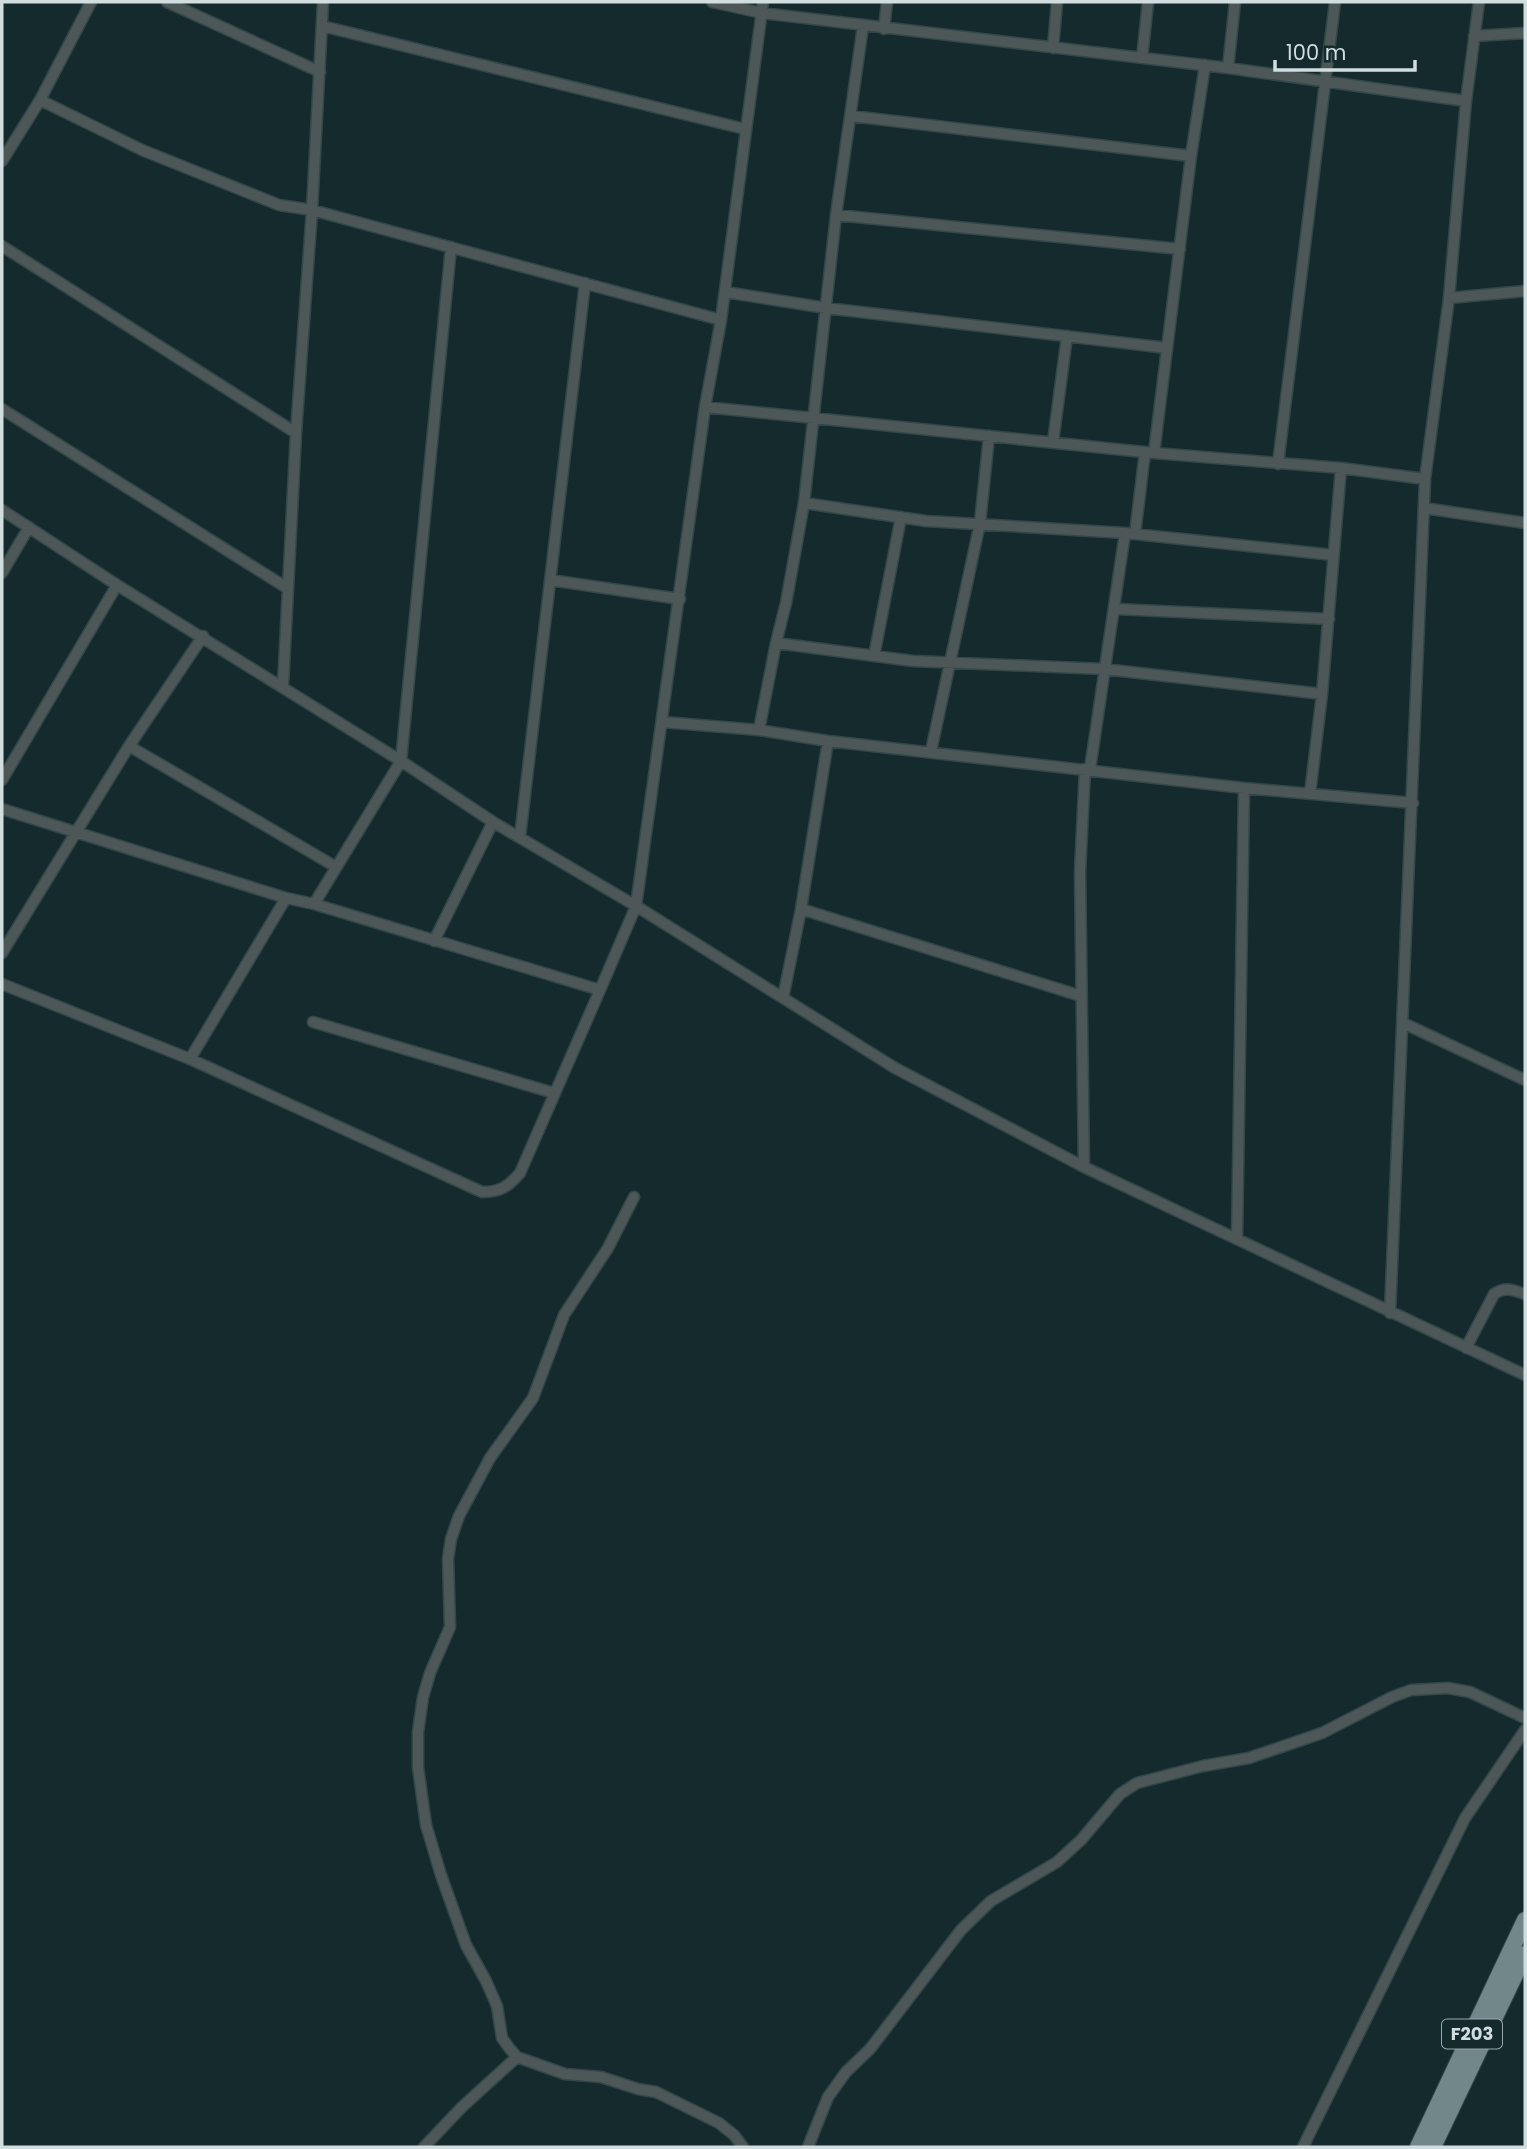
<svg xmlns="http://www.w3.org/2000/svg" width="1527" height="2149" font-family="Poppins,sans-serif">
<rect width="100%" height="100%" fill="#142a2d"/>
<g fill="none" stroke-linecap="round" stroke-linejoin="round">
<!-- minor casing -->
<g stroke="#324749" stroke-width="13">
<path id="minor" d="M167 2 320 72
M712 2 762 13 1228 68 1466 101
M322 26 745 129
M884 29 887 2
M1474 36 1525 33
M1053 48 1057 2
M1142 58 1148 2
M1228 68 1235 2
M40 100 142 150 279 205 312 210 721 320
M851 116 1191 156
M2 161 40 100 91 2
M836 215 1180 249
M2 246 296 433
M725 292 826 308 1167 348
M1449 298 1525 291
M705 407 1154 453 1341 468 1425 479
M2 409 287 588
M1053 442 1067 336
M1154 453 1191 156 1205 65
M1278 464 1335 2
M804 503 926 521 1125 533 1333 555
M1424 508 1525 523
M2 510 117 585 401 761 493 822 636 906 895 1068 1084 1167 1525 1375
M1135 534 1145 452
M2 573 29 527
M550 580 680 599
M1116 609 1329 619
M776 643 913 661 1104 669 1322 694
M874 656 901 517
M283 686 296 433 312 210 323 2
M663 722 759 730 828 741 1244 788 1413 803
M759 730 776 643 786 603 804 503 836 215 863 26
M129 746 336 867
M931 751 980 523 989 436
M1090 769 1125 533
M2 780 117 585
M1310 794 1322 694 1341 468
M2 809 286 898 314 904 600 990 636 906 705 407 721 320 763 2
M520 837 585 283
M314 904 401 761 451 247
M801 909 1081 996
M434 941 493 822
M2 953 129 746 203 636
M2 984 190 1059 482 1192C500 1192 508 1187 520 1173L600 990
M783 998 801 909 828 741
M313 1022 554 1093
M1403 1023 1525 1080
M190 1059 286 898
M1084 1167 1080 872 1085 769
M634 1197 608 1248 564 1315 533 1398 490 1458 459 1516 451 1539 448 1559 450 1627 430 1673 423 1697 418 1732V1767L426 1825 441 1875 466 1945 486 1981 497 2006 502 2038 510 2049 517 2057 565 2074 601 2077 638 2089 656 2092 719 2123 734 2135 743 2147
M1237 1239 1244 788
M1390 1313 1425 479 1449 298 1466 101 1479 2
M1466 1348 1494 1294C1505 1286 1513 1290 1525 1294
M424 2147 462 2107 517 2057
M808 2147 828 2097 846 2072 870 2049 961 1930 991 1901 1057 1862 1081 1840 1120 1794 1137 1783 1203 1766 1249 1758 1322 1733 1392 1697 1411 1690 1448 1688 1470 1692 1525 1718
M1303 2147 1465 1818 1525 1730"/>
</g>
<!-- primary casing -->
<g stroke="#324749" stroke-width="18">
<path id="primary" d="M1418 2147 1525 1920
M1433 2147 1525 1954"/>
</g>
<!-- minor -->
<use href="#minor" stroke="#4d5758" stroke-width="10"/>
<!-- primary -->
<use href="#primary" stroke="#72878a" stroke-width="16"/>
</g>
<g text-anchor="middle" stroke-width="5" stroke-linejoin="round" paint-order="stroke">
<!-- shield labels -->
<rect fill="#142a2d" stroke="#98a7aa" stroke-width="2" x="1442" y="2019.5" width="60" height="29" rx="5"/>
<g font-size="18" font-weight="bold" fill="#d1dddf">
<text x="1472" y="2040">F203</text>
</g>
</g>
<!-- border -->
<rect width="1527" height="2149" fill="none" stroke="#d1dddf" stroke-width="7"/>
<!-- scale -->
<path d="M1275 60v10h140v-10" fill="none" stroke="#d1dddf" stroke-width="3.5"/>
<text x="1286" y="60" font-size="21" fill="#d1dddf" stroke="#142a2d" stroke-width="5" paint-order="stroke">100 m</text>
</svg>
